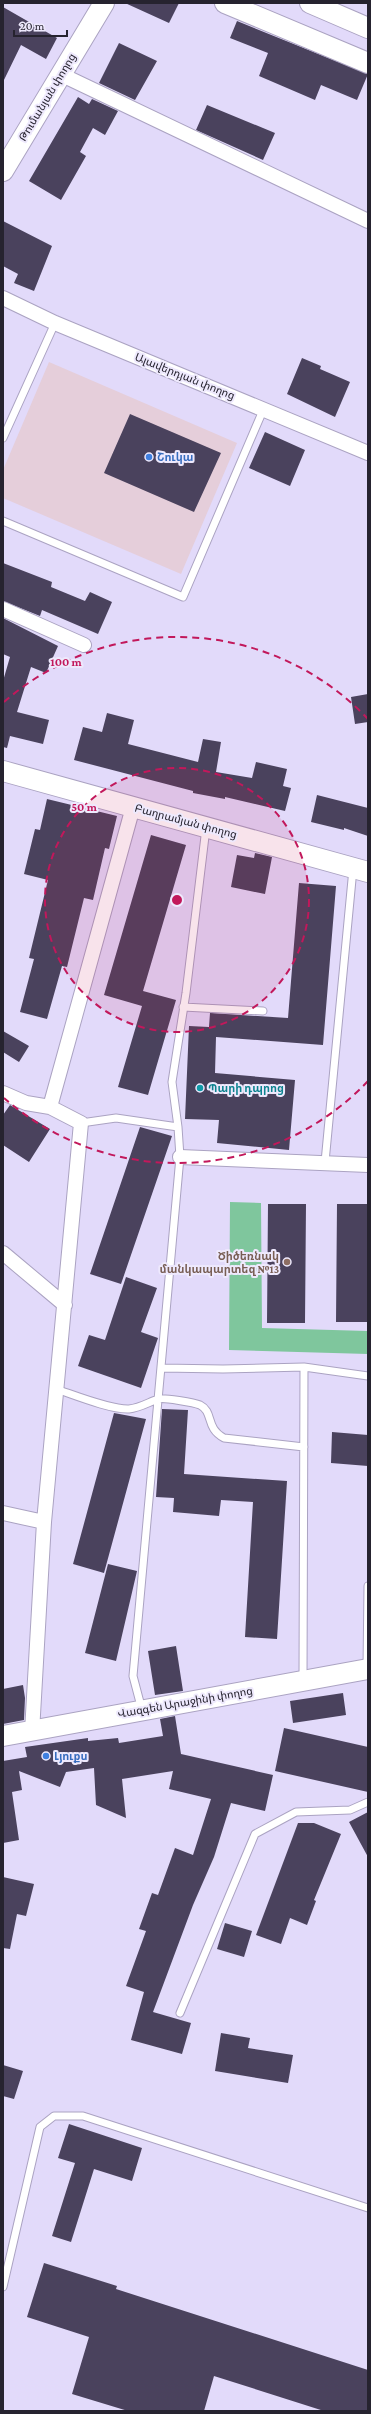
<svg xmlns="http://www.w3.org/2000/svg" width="371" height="2414" font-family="'Crimson Pro','Noto Sans Armenian',serif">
<rect width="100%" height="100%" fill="#e2dafa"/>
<!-- commercial -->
<path fill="#e5ceda" d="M49 362 237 443 181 574 3 498V470Z"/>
<!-- green -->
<path fill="#7fc69d" d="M230 1202 261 1203 262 1328 368 1331V1354L229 1350Z"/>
<!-- building -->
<path fill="#4a425d" d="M125 3H179L169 23Z
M3 7 57 38 46 59 21 45 3 82Z
M237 21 368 74 357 100 321 85 315 100 259 76 268 53 230 38Z
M119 43 157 61 135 100 99 83Z
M78 97 89 104 92 99 118 111 105 135 93 128 80 152 86 156 61 200 29 181Z
M207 105 275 133 263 160 196 130Z
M3 221 52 246 34 291 14 283 18 274 3 266Z
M302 358 321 366 320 369 350 382 335 417 287 394Z
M130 414 221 453 194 512 104 473Z
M265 432 305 450 290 486 249 468Z
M3 563 52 582 51 587 85 601 90 592 112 602 98 634 42 610 40 616 3 601Z
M3 618 58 646 46 673 31 667 17 712 49 720 43 744 10 736 7 748 3 747V681L10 657 3 654Z
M368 694V722L355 724 351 697Z
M107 713 134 720 128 744 198 762 203 739 221 742 216 772 252 778 256 762 287 769 283 786 291 788 285 811 225 797V799L193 793V791L74 760 83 727 102 732Z
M317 795 368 808V836L344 828V830L311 822Z
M47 799 117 816 109 849 105 848 93 900 84 898 67 967 62 966 47 1019 20 1012 34 959 29 958 48 880 24 874 35 829 40 830Z
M151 835 186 845 143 991 176 1000 148 1095 118 1087 142 1006 104 995Z
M255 853 272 857 265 894 231 887 237 855 254 858Z
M299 883 336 886 323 1045 216 1037 215 1073 295 1080 289 1150 217 1143 219 1120 185 1119 189 1026 209 1027 210 1013 288 1018Z
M3 1031 29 1046 19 1062 3 1052Z
M10 1105 50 1129 29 1162 3 1145V1115Z
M140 1127 172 1136 121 1284 90 1274Z
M268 1204H306L305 1323H267Z
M337 1204H368V1322H336Z
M126 1277 157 1288 141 1332 158 1338 141 1388 78 1366 89 1335 105 1340Z
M162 1409 188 1410 184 1474 287 1481 277 1639 245 1637 253 1502 221 1500 219 1516 173 1512 174 1498 156 1497Z
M114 1413 146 1419 104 1573 73 1564Z
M332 1432 368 1435V1466L331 1463Z
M108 1564 137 1571 116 1661 85 1653Z
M176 1646 183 1691 155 1695 148 1651Z
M23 1685 25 1698 24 1720 3 1724V1689Z
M343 1693 346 1715 293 1723 290 1701Z
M175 1716 181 1754 273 1775 265 1811 231 1803 214 1857 193 1905 153 2012 191 2023 182 2054 131 2040 144 1992 126 1986 146 1931 139 1929 152 1893 158 1895 175 1848 193 1855 211 1799 169 1789 173 1771 122 1779 126 1818 96 1805 94 1768 66 1772 60 1787 19 1771 22 1790 12 1792 19 1840 3 1843V1761L27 1757 25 1747 88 1738V1741L118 1738 119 1743 163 1736 160 1719Z
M284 1728 368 1747V1792L275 1771Z
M368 1812V1857L349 1822Z
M298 1823H314L341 1834 314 1900 316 1901 307 1925 290 1918 281 1944 256 1935Z
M3 1877 34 1884 26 1916 17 1914 10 1949 3 1948Z
M225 1923 252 1931 244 1957 217 1949Z
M221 2033 250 2038 248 2048 293 2055 288 2083 215 2071Z
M3 2065 23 2071 14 2099 3 2096Z
M69 2124 142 2148 132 2181 94 2169 71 2242 52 2236 75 2163 58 2158Z
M44 2263 117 2286 116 2289 368 2370V2411H324L214 2376 204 2411H128L72 2394 89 2337 27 2317Z"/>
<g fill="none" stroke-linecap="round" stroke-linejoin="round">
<!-- lane casing -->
<g stroke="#aba3c2" stroke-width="9">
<path id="lane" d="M3 438 55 323
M3 521 183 597 264 408
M183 1007 263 1011
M81 1123 116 1118 178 1127 172 1082 186 993 206 828
M325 1162 353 869
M162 1368 223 1369 304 1367 368 1376
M56 1389C74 1395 111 1410 129 1409 140 1408 149 1402 158 1399 163 1397 195 1403 200 1405 214 1412 205 1428 224 1438L304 1447
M367 1668 368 1586
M303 1679 304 1367
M142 1710 133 1676 180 1157 178 1127
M180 2013 255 1834 296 1812 350 1810 368 1802
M3 2287 40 2127 54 2116H83L368 2208"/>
</g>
<!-- street casing -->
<g stroke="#aba3c2" stroke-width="16">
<path id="street" d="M60 74 368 221
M3 298 55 323 368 453
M3 609 84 645
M3 1093 26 1103 50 1107
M180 1157 368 1165
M3 1253 65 1305
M3 1513 44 1522
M32 1732 44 1522 81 1123 50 1107 133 807"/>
</g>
<!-- secondary casing -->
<g stroke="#aba3c2" stroke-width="22">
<path id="secondary" d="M225 3 368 63
M310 3 368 28
M3 171 104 3
M3 771 368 872
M3 1736 368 1669"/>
</g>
<!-- lane -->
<use href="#lane" stroke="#fff" stroke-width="7"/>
<!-- street -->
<use href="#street" stroke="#fff" stroke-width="14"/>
<!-- secondary -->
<use href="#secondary" stroke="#fff" stroke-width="20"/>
</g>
<!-- distance rings -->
<circle cx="177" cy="900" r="132" fill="#c2185b" fill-opacity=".12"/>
<g fill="none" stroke="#c2185b" stroke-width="2" stroke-dasharray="7 5">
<circle cx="177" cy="900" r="132"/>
<path d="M368 1081A263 263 0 0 1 4 1098M4 702A263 263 0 0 1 368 719"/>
</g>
<!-- markers -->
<g fill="#3f7fe0" stroke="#eee9fd" stroke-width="1.5">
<circle cx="149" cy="457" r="4"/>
<circle cx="46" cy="1756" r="4"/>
</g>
<circle fill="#0f9aa8" stroke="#eee9fd" stroke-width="1.5" cx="200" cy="1088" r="4"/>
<circle fill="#8d6e63" stroke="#eee9fd" stroke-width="1.5" cx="287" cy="1262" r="4"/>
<g text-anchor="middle" stroke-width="4" stroke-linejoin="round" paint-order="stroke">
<!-- street labels -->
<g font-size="11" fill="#26232f" stroke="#eee9fd">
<text transform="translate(47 97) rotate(-59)" y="4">Թումանյան փողոց</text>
<text transform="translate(185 376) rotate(22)" y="4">Ալավերդյան փողոց</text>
<text transform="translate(186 821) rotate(15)" y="4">Բաղրամյան փողոց</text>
<text transform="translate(185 1702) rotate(-10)" y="4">Վազգեն Արաջինի փողոց</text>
</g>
<!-- shop labels -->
<g font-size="11" font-weight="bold" fill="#366cbe" stroke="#eee9fd" text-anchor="start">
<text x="157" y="461">Շուկա</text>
<text x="54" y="1760">Լյուքս</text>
</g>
<!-- culture labels -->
<g font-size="11" font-weight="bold" fill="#0d838f" stroke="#eee9fd" text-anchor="start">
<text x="208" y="1092">Պարի դպրոց</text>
</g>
<!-- education labels -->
<g font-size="11" font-weight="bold" fill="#785e54" stroke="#eee9fd" text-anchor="end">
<text x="279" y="1260">Ծիծեռնակ<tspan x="279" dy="13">մանկապարտեզ №13</tspan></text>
</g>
</g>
<circle cx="177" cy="900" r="6" fill="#c2185b" stroke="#eee9fd" stroke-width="2"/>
<g font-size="12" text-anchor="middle" font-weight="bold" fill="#c2185b" stroke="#eee9fd" stroke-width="4" stroke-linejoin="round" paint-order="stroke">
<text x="66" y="666">100 m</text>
<text x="84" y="811">50 m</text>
</g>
<!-- border -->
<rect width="371" height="2414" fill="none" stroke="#26232f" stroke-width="8"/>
<!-- scale -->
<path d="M14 30v6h53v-6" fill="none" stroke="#26232f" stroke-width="2"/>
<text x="20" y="30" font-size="12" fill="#26232f" stroke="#eee9fd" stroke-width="3" paint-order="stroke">20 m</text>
</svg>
